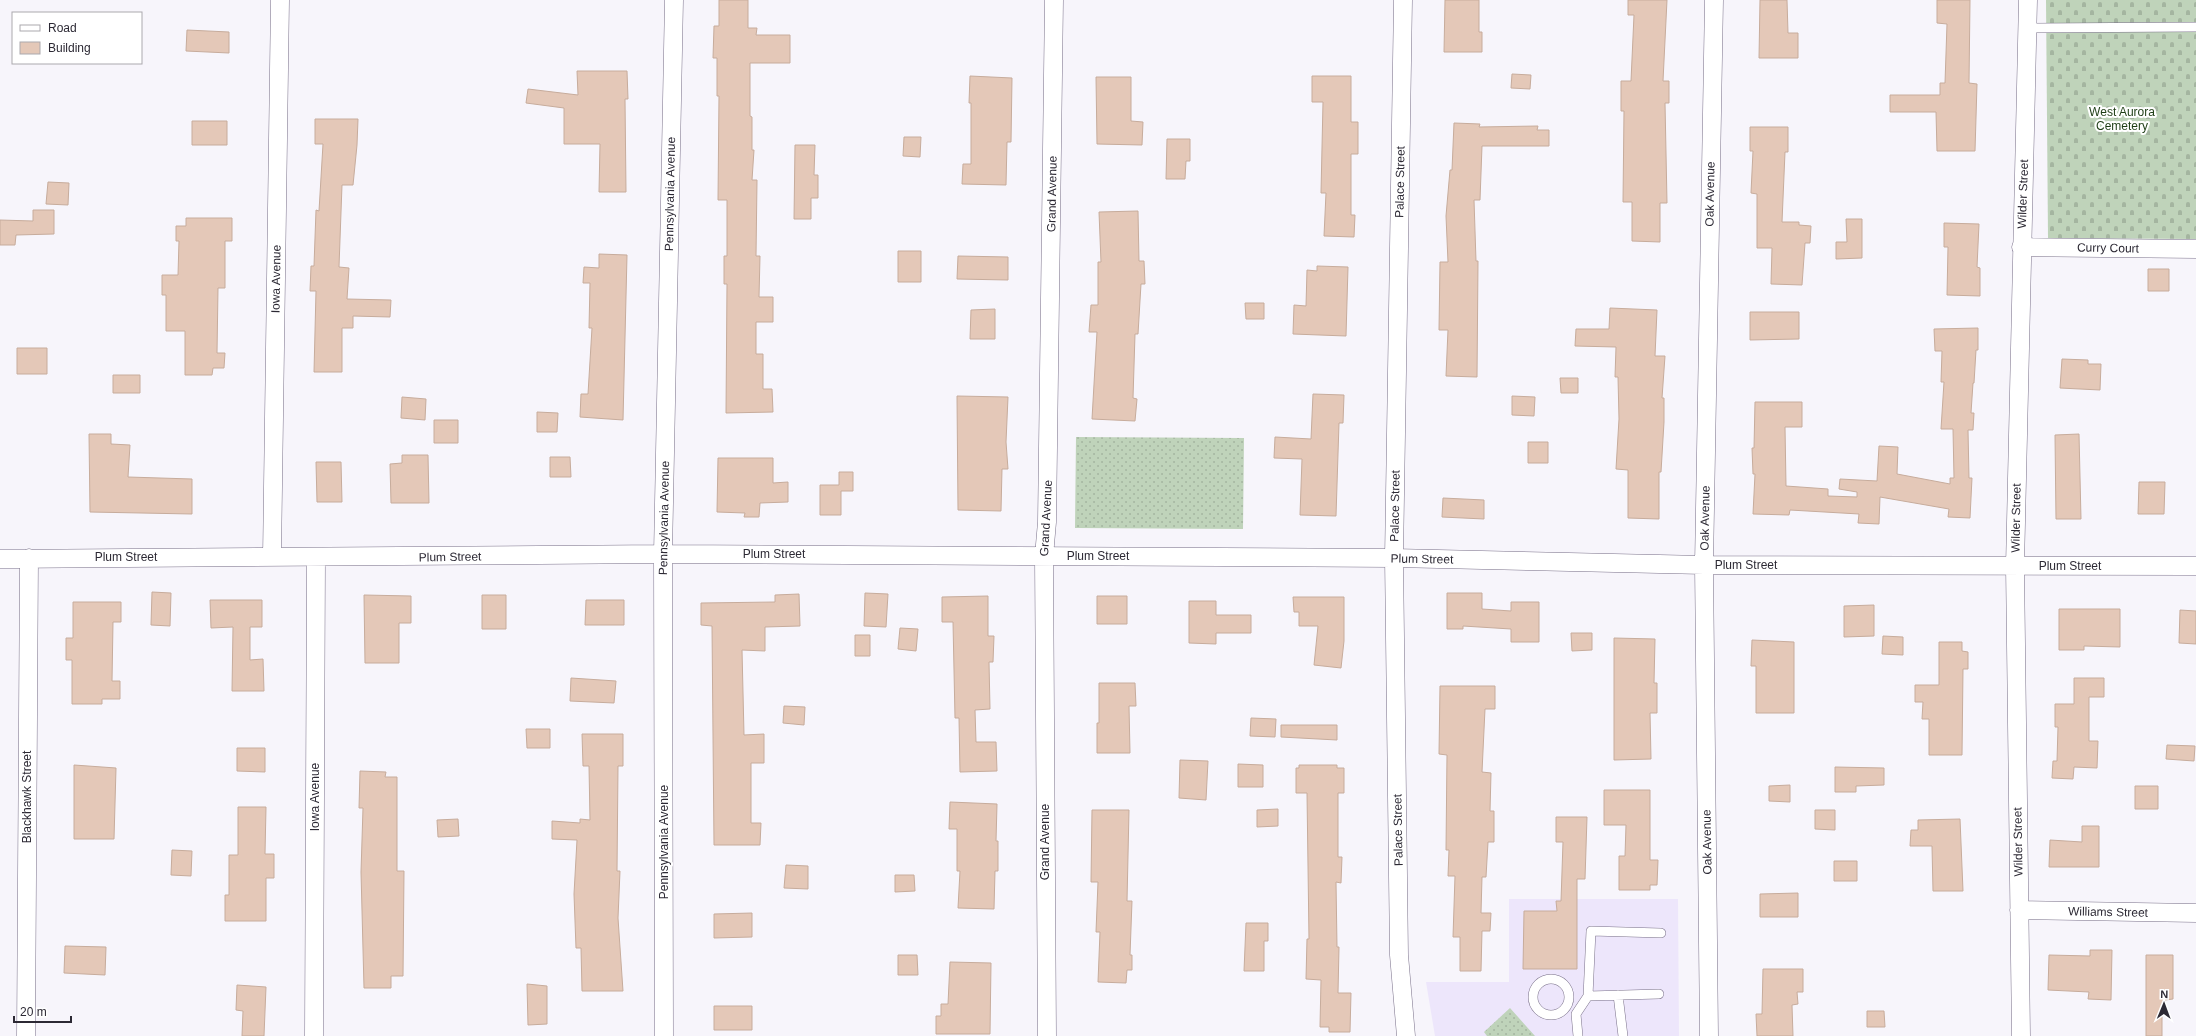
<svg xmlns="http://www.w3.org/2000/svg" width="2196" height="1036" font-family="Arial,sans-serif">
<defs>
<pattern id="grass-dots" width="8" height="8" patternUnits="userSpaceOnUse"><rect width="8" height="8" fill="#bfd3ba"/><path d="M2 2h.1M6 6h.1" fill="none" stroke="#a4b5a0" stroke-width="1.8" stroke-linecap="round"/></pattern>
<pattern id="cemetery-stones" width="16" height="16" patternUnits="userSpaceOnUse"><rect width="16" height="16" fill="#bfd3ba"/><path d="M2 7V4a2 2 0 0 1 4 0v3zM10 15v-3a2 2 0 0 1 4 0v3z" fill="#a4b5a0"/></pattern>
</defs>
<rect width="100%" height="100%" fill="#f7f5fb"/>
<!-- built -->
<path fill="#ede6fb" d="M1509 899H1678L1679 1036H1435L1426 982H1509Z"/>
<!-- grass -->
<path fill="url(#grass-dots)" d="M1076 437 1244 438 1243 529 1075 528Z
M1510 1008 1535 1036H1487L1484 1032Z"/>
<!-- cemetery -->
<path fill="url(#cemetery-stones)" d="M2046 0H2196V239L2048 238Z"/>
<!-- building -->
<path fill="#e4c8b8" stroke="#c7ac9c" d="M719 0H748V28H757L756 35H790V63H750V116L752 117V150H754L752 180H757L756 256H760L759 297H773V322H756V354H763V389H772L773 412 726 413 727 284H724V256H727V200H718L719 96H717V58H713L714 26H719Z
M1445 0H1479V32H1482V52H1444Z
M1628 0H1667L1663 81H1669V103H1665L1667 203H1660V242L1632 241V202H1623L1624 111H1621V81H1631L1634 15H1628Z
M1760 0H1787L1788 33H1798V58H1759Z
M1937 0H1970L1969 83 1977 84 1975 151H1937L1936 112H1890V95H1940V83H1945L1947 24 1937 23Z
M187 30 229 32V53L186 51Z
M577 71H627L628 99H625L626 192H599L600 144H564V108L526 103 528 89 578 95Z
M1512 74 1531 75 1530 89 1511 88Z
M970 76 1012 78 1011 142H1007L1006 185 962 184 963 164H971V103H969Z
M1312 76H1351V122H1358V154H1351V215H1355L1354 237 1324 236 1326 193H1321L1323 102H1312Z
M1096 77H1131V121L1143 122 1142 145 1097 144Z
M315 119H358L357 145 353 185H342L339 267 349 268 347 299 391 300 390 317 353 316V328H342V372H314L316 291H310L311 266H314L316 210 319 211 323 144H315Z
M192 121H227V145H192Z
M1454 123 1480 124 1479 127 1538 126 1537 130H1549V146H1482L1480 200H1474L1476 261H1478L1477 377 1446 376 1448 330H1439L1440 262H1448L1446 216 1450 170H1452Z
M1750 127H1788V152H1785L1782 222H1799V225L1811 226 1810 243H1805L1802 285 1771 284 1772 248H1757V194L1751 193 1753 151H1750Z
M904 137H921L920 157 903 156Z
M1167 139H1190V161H1186L1185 179H1166Z
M795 145H815L814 175H818V198H811V219H794Z
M48 182 69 183 68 205 46 204Z
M33 210H54V234L16 235 15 245H0V220L33 221Z
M1138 211 1139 261H1144L1145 284H1141L1138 334H1135L1133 398 1137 399 1135 421 1092 419 1097 332H1089L1091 305H1098V262H1101L1099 212Z
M186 218H232V241H225V288H218L217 353H225L224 368H213L212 375H185V331H166V295H162V275H178L179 241H176V226H186Z
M1846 219H1862V258L1836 259V242H1847Z
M1944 223 1979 224 1977 267 1980 268V296L1947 295 1948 247H1944Z
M898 251H921V282H898Z
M599 254 627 255 623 420 580 417 581 394H588L592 328H589L590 283H583L584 267 599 268Z
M958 256 1008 257V280L957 279Z
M1317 266 1348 267 1346 336 1293 334 1294 305 1306 306 1307 270 1317 271Z
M2148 269H2169V291H2148Z
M1245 303H1264V319H1246Z
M1610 308 1657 310 1655 356H1665L1662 398H1664V422L1661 472H1659V519L1628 518V470L1616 469 1619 419 1618 377H1615L1616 347 1575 346 1576 329H1609Z
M995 309V339H970L971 310Z
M1750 312H1799V339L1750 340Z
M1978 328V350H1976L1974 383H1973L1971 413H1974L1973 430H1968L1969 478H1972L1970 518 1948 517 1949 509 1880 497 1879 524 1858 523 1859 514 1790 510 1789 515 1753 514 1755 474H1753L1752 448H1754L1755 402H1802V427H1785L1786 486 1828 489V496L1857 497V492L1839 489 1840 479 1877 481 1879 446 1898 447 1897 474 1950 484V478H1954L1953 429H1941L1944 382H1941L1942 351H1935L1934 329Z
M17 348H47V374H17Z
M2062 359 2088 360V364H2101L2100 390 2060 388Z
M113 375H140V393H113Z
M1560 378H1578V393H1561Z
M1313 394 1344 395 1343 423H1339L1336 516 1300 515 1302 459 1274 458 1275 437 1311 439Z
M957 396 1008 397 1006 442 1008 469H1002L1001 511 958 510Z
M1512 396 1535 397 1534 416 1512 415Z
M402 397 426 399 425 420 401 418Z
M537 412 558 413 557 432H537Z
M434 420H458V443H434Z
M89 434H111V444L130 445 128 477 192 479V514L90 512Z
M2079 434 2081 519H2056L2055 435Z
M1528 442H1548V463H1528Z
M402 455H428L429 503H391L390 464 402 463Z
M550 457H570L571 477H550Z
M718 458H773V483L788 482V502L760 503 759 517H744L745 513 717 512Z
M316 462H341L342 502H317Z
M839 472H853V491H841V515H820V485H839Z
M2139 482H2165L2164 514H2138Z
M1443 498 1484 500V519L1442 517Z
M152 592 171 593 170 626 151 625Z
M865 593 888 594 886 627 864 626Z
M1447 593H1482V609L1511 611V602H1539V642H1511V629L1463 626V629H1447Z
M799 594 800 626 765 627V651L742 650 744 735 764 734V763H751V823H761L760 845H714L712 626 701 625V603L775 602V595Z
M364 595 411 596V623H399V663H365Z
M482 595H506V629H482Z
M988 596V636H994L993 662H989L990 709 975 710 976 742H996L997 771 960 772 959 718H955L953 622H942V597Z
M1097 596H1127V624H1097Z
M1293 597H1344V641L1341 668 1314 665 1318 626H1299V612H1294Z
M210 600H262V627H250V660L263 659 264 691H232L233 627 211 628Z
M586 600H624V625H585Z
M1189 601H1216V615H1251V633H1216V644L1189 643Z
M73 602H121V622H113L112 681H120V699H102V704H72V660H66V638H73Z
M1874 605V636L1844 637V606Z
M2059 609H2120V647L2084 646V650H2059Z
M2180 610 2196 611V644L2179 643Z
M900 628 918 629 916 651 898 649Z
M1571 633H1592V650L1572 651Z
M855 635H870V656H855Z
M1883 636 1903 637V655L1882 654Z
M1614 638 1655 639 1654 683H1657V713H1650L1651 759 1614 760Z
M1752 640 1794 642V713H1756V666H1751Z
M1939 642H1962V651L1968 652V669H1963L1962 755H1929V719H1922L1923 702H1915V685H1939Z
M571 678 616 681 614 703 570 701Z
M2074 678H2104V697H2089V741H2098L2097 768 2074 767 2073 779 2052 778 2053 761H2057L2058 727H2055V704H2074Z
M1099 683H1135L1136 706H1129L1130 753H1097V723H1099Z
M1440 686H1495V709H1485L1482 772 1491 773 1490 811H1494V842H1488L1486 877H1482L1481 913H1491L1490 931H1482L1481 971H1460V937H1453L1455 876H1448L1449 850H1446L1447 755 1439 754Z
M784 706 805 707 804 725 783 723Z
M1251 718 1276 719 1275 737 1250 736Z
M1281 725H1337V740L1281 737Z
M526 729H550V748H527Z
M582 734H623V766H618L617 871H620L618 918 623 991H582L581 948H576L574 894 577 840 552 839V821L580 823V819L590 820 589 766H583Z
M2167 745 2195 746 2194 761 2166 759Z
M237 748H265V772L237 771Z
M1180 760 1208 761 1206 800 1179 798Z
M1238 764 1263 765V787H1238Z
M74 765 116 768 114 839H74Z
M1299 765H1337V768H1344V793H1338V857H1342L1341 883 1336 882 1337 947H1339L1338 993H1351L1350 1032H1329V1027H1320L1321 980 1306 979 1307 939H1309L1307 793H1296V768H1299Z
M1835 767 1884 768V785L1856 786V792H1835Z
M360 771 386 772 385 777H397V871H404L403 976H391V988H364L361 872 363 808H359Z
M1790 785V802L1769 801V786Z
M2135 786H2158V809H2135Z
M1604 790H1650V860H1658L1657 885H1650V890H1619V856H1625L1626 825H1604Z
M950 802 997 804 996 841H998V871H995L994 909 958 908 960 871H957V829H949Z
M238 807H266L265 854H274V878H266V921H225V895H229V855H238Z
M1278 809V826L1257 827V810Z
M1092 810H1129L1127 901H1132L1130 955H1132V970H1127L1126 983 1098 982 1100 932H1096L1098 882H1091Z
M1815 810H1835V830L1815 829Z
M1556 817H1587L1585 879H1577V969H1523L1524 911H1557L1556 901H1561L1563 842H1556Z
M458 819 459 836 438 837 437 820Z
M1960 819 1963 891H1933L1932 846H1910L1911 830H1918V820Z
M2082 826H2099V867H2049L2050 840 2082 842Z
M172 850 192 851 191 876 171 875Z
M1834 861H1857V881H1834Z
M786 865 808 866V889L784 888Z
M895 875H914L915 891 895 892Z
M1798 893V917H1760V894Z
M752 913V937L714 938V914Z
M1246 923H1268V941H1264V971H1244Z
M65 946 106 947 105 975 64 973Z
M2090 950H2112L2111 1000 2088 999 2089 992 2048 990 2049 955 2090 956Z
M898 955H917L918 975H898Z
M2146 955H2173V999L2165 1000V1007H2162V1036H2146Z
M950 962 991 963 990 1034H936V1016H941V1004H948Z
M1763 969H1803V992H1797L1798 1004 1792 1005 1793 1036H1757L1756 1014H1762Z
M527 984 547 986V1024L528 1025Z
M237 985 266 987 264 1036H242L243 1011 236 1010Z
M714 1006H752V1030H714Z
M1867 1011H1884L1885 1027H1867Z"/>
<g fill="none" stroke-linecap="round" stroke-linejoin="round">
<!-- lane casing -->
<g stroke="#797089" stroke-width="10">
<path id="lane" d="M2028 28 2196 27
M1533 997a18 18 0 1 1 36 0a18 18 0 1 1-36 0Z
M1618 995 1623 1036
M1588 996 1591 931 1661 933
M1578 1036 1576 1014 1588 996 1659 994"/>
</g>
<!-- street casing -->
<g stroke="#797089" stroke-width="19">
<path id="street" d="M1403 0 1394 558 1399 955 1406 1036
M2021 247 2196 249
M272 557 280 0
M0 559 663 554 1394 558 1704 565 2196 566
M2019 910 2196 913
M26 1036 29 558
M314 1036 316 558
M664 1036 663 554 674 0
M1047 1036 1044 556 1047 522 1054 0
M1709 1036 1704 565 1714 0
M2021 1036 2015 566 2028 0"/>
</g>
<!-- lane -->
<use href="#lane" stroke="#fff" stroke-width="9"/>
<!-- street -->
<use href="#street" stroke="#fff" stroke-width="18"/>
</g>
<g text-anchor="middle" stroke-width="4" stroke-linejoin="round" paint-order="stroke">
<!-- park labels -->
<g font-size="12" fill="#1e3d15" stroke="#fff">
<text x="2122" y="116">West Aurora<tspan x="2122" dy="14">Cemetery</tspan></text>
</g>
<!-- street labels -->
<g font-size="12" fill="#2c2934" stroke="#fff">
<text transform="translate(1400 182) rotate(-89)" y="4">Palace Street</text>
<text transform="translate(670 194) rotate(-89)" y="4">Pennsylvania Avenue</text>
<text transform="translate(1052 194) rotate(-89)" y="4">Grand Avenue</text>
<text transform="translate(1710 194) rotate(-89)" y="4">Oak Avenue</text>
<text transform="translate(2023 194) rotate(-88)" y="4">Wilder Street</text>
<text transform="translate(2108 248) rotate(1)" y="4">Curry Court</text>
<text transform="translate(276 279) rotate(-89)" y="4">Iowa Avenue</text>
<text transform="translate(1395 506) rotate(-89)" y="4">Palace Street</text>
<text transform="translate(664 518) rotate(-89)" y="4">Pennsylvania Avenue</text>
<text transform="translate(1046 518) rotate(-87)" y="4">Grand Avenue</text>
<text transform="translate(1705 518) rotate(-89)" y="4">Oak Avenue</text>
<text transform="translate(2016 518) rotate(-89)" y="4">Wilder Street</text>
<text x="774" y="558">Plum Street</text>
<text x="1098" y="560">Plum Street</text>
<text x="126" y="561">Plum Street</text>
<text transform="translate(450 557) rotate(-1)" y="4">Plum Street</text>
<text transform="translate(1422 559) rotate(1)" y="4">Plum Street</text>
<text x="1746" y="569">Plum Street</text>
<text x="2070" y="570">Plum Street</text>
<text transform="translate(27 797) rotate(-90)" y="4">Blackhawk Street</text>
<text transform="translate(315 797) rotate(-90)" y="4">Iowa Avenue</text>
<text transform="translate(1398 830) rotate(-91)" y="4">Palace Street</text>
<text transform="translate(664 842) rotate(-90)" y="4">Pennsylvania Avenue</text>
<text transform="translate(1045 842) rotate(-90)" y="4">Grand Avenue</text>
<text transform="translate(1707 842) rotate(-91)" y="4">Oak Avenue</text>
<text transform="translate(2018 842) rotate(-91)" y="4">Wilder Street</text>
<text transform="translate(2108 912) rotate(1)" y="4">Williams Street</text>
</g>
</g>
<!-- legend -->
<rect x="12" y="12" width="130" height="52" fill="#ffffff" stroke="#aba9ae"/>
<rect x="20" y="25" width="20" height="6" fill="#ffffff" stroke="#aba9ae"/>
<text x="48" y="32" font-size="12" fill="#2c2934">Road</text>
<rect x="20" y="42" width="20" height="12" fill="#e4c8b8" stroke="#aba9ae"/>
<text x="48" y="52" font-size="12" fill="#2c2934">Building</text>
<!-- north arrow -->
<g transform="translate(2164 1004) rotate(1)" stroke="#ffffff" stroke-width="3" paint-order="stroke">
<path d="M0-3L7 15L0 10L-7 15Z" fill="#2c2934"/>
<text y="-6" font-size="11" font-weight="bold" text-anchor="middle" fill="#2c2934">N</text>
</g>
<!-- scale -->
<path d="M14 1016v6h57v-6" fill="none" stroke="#2c2934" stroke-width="2"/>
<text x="20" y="1016" font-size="12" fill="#2c2934" stroke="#ffffff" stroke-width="3" paint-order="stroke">20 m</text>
</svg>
